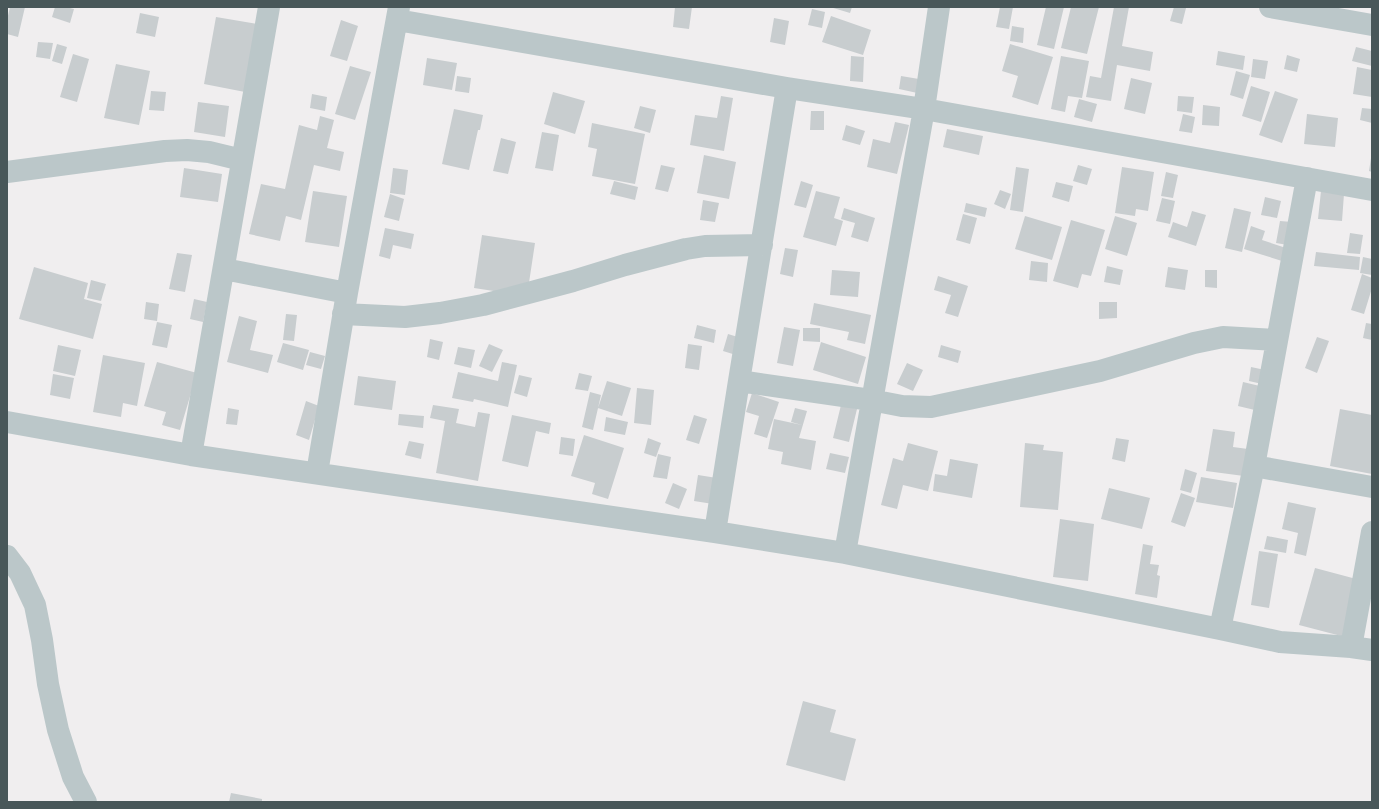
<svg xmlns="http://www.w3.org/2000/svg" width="1379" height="809" font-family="'PT Sans',sans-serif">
<rect width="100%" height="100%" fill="#f0eeef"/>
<!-- building -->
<path fill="#c8cdcf" d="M10 7H25L18 37 7 34V20Z
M55 7H66L74 9 70 23 52 17Z
M675 7H692L689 29 673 27Z
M830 7H852L850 13Z
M1000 7H1013L1009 29 996 27Z
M1046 7H1064L1054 49 1037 45Z
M1071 7H1099L1087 54 1061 48Z
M1114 7H1129L1122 46 1153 52 1150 71 1117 65 1111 101 1086 97 1090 76 1101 78Z
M1174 7 1186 8 1182 24 1170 21Z
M812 9 825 12 822 28 808 25Z
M140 13 159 17 155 37 136 33Z
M831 16 871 30 863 55 822 42Z
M216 17 257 24 245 92 204 84Z
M774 18 789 21 785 45 770 42Z
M341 20 358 26 347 61 330 56Z
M1012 26 1024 28 1023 43 1010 41Z
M38 42 53 43 50 59 36 57Z
M57 44 67 47 62 64 52 61Z
M1010 44 1053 57 1038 105 1012 97 1018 76 1002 71Z
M1356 47 1372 51V66L1352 61Z
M1218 51 1245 56 1243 70 1216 65Z
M73 54 89 59 77 102 60 97Z
M1287 55 1300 59 1297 72 1284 69Z
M851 56 864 57 863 82 850 81Z
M1061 56 1089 61 1082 98 1068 96 1065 112 1051 109Z
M427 58 457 63 452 90 423 85Z
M1253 59 1268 61 1265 79 1251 77Z
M116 64 150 71 139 125 104 118Z
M350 66 371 72 355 120 335 114Z
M1357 67 1372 70V97L1353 94Z
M1236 71 1250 75 1243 99 1230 95Z
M457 76 471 78 469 93 455 91Z
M901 76 925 80 922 94 899 89Z
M1131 78 1152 83 1145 114 1124 109Z
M1251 86 1270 92 1261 122 1242 116Z
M151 91 166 92 164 111 149 110Z
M1275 91 1298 99 1282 143 1259 135Z
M553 92 585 101 575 134 544 124Z
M312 94 327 97 325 111 310 108Z
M721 96 733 98 724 151 690 145 695 115 717 118Z
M1178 96 1194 97 1192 113 1177 111Z
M1079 99 1097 104 1092 122 1074 117Z
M198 102 229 106 225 137 194 132Z
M1203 105 1220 107 1219 126 1202 125Z
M640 106 656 110 650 133 634 128Z
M1362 108 1372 109V123L1360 120Z
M454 109 483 115 480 130H478L469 170 442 164Z
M811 111H824V130H810Z
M1183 114 1195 117 1192 133 1179 131Z
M1307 114 1338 118 1335 147 1304 144Z
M320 116 334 120 327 148 344 152 340 171 314 165 301 220 286 216 280 241 249 234 261 184 285 189 299 125 317 130Z
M895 122 909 125 897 174 867 167 873 139 890 143Z
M592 123 645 134 635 184 592 176 597 149 588 147Z
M846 125 865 131 860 145 842 140Z
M947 129 983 136 979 155 943 147Z
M542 132 559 135 553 171 535 168Z
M501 138 516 142 508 174 493 171Z
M704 155 736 162 729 199 697 193Z
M1371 158H1372V172L1369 171Z
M661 165 675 168 668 192 655 189Z
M1078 165 1092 169 1087 185 1073 181Z
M1016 167 1029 169 1023 212 1010 210Z
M1122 167 1154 172 1148 211 1136 209 1135 216 1115 213Z
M184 168 222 174 218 202 180 197Z
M393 168 408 170 405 195 390 193Z
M1166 172 1178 175 1173 198 1161 196Z
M614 181 638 187 635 200 610 194Z
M801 181 813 185 806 208 794 205Z
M1056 182 1073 186 1069 202 1052 197Z
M1000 190 1011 194 1005 209 994 204Z
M313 191 347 196 339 247 305 242Z
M816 191 840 197 834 218 843 221 836 246 803 237Z
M1321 191 1344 194 1342 221 1318 219Z
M390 194 404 199 399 221 384 217Z
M1265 197 1281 201 1277 218 1261 215Z
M1162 198 1175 201 1170 224 1156 221Z
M703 200 719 203 715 222 700 220Z
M966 203 987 208 985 217 964 212Z
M844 208 875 218 868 242 851 237 855 223 841 219Z
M1234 208 1251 212 1242 252 1225 248Z
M1192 211 1206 215 1196 246 1168 237 1173 222 1187 227Z
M963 214 977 218 970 244 956 240Z
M1025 216 1062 227 1052 260 1015 249Z
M1115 216 1137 223 1127 256 1105 249Z
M1071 220 1105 230 1091 276 1082 274 1078 288 1053 281Z
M1280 221 1292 222 1288 245 1276 243Z
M1251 226 1265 231 1262 240 1286 248 1282 261 1244 249Z
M385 228 414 234 411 249 393 245 390 259 379 256Z
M1350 233 1363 235 1360 254 1347 253Z
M482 235 535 243 527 296 474 288Z
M785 248 798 250 793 277 780 274Z
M1316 252 1360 257 1359 270 1314 266Z
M177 253 192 255 185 292 169 289Z
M1363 257 1372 259V275L1360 273Z
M1031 261 1048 263 1047 282 1029 280Z
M1107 266 1123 270 1120 285 1104 282Z
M34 267 88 283 84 299 102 304 93 339 19 319Z
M1168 267 1188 270 1185 290 1165 287Z
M832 270 860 272 858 297 830 295Z
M1205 270H1217V288L1205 287Z
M1362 274 1372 278V288L1364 314 1351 310Z
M938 276 968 286 958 317 945 313 951 295 934 290Z
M91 280 106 284 101 301 87 298Z
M194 299 207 302 203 322 190 319Z
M146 302 159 304 157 321 144 319Z
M1099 302H1117V318L1099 319Z
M814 303 871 315 865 344 847 340 849 332 810 324Z
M286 314 297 315 294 341 283 340Z
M239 316 257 321 250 350 273 355 268 373 227 362Z
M157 322 172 325 167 348 152 345Z
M1366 323 1372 324V340L1363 338Z
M697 325 716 330 714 343 694 338Z
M784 327 800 330 793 366 777 363Z
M803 328H820V342L803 341Z
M728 334 741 338 736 355 723 351Z
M1317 337 1329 341 1317 373 1305 368Z
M430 339 443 342 439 360 427 357Z
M821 342 866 357 858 384 813 370Z
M283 343 309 350 303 370 277 362Z
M489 344 503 350 492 372 479 366Z
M688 344 702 346 699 370 685 368Z
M58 345 81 350 75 376 53 371Z
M941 345 961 351 958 363 938 357Z
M458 347 475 350 471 368 454 364Z
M310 352 325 356 321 369 306 365Z
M103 355 145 363 137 406 123 403 121 417 93 412Z
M157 362 197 373 180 430 162 425 166 412 144 406Z
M502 362 517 365 508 407 474 399 473 402 452 398 458 372 498 381Z
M907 363 923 370 913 391 897 384Z
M1251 367 1265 370 1262 384 1249 381Z
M579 373 592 376 588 391 575 389Z
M53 374 74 378 70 399 50 395Z
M519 375 532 378 527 397 514 393Z
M358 376 396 381 392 410 354 405Z
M607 381 631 388 622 416 598 408Z
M1243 382 1264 387 1259 411 1238 406Z
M637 388 654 390 651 425 634 423Z
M590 392 601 395 593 430 582 427Z
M752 393 779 402 767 438 754 434 759 416 746 412Z
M306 401 319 406 309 440 296 435Z
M433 405 459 409 456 423 475 427 478 412 490 414 478 481 436 473 445 421 430 418Z
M841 405 857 409 849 442 833 438Z
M228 408 239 410 237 425 226 424Z
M795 408 807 411 799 438 816 441 811 470 781 464 783 452 768 449 774 419 802 425 791 422Z
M1340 409 1372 415V474L1330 466Z
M399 414 424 416 423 428 398 425Z
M512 415 551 423 549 434 536 431 528 467 502 461Z
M694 415 707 419 699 444 686 440Z
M606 417 628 422 625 435 604 431Z
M1213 429 1235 432 1233 447 1248 449 1244 476 1206 471Z
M584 435 624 448 608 499 592 494 595 483 571 476Z
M561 437 575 439 573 456 559 454Z
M648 438 661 443 656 457 644 453Z
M1116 438 1129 440 1125 462 1112 459Z
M409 441 424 444 421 459 405 455Z
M908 443 938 451 928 491 903 485 897 509 881 505 893 458 903 461Z
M1025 443 1044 445 1043 450 1063 452 1058 510 1020 507Z
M830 453 849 457 845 473 826 469Z
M658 454 671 457 667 479 653 477Z
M950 459 978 464 972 498 933 491 935 474 947 476Z
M1185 469 1197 473 1191 493 1180 490Z
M698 475 717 478 713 504 694 501Z
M1201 477 1237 483 1233 508 1196 502Z
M673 483 687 489 679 509 665 503Z
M1109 488 1150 498 1142 529 1101 519Z
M1181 493 1195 498 1185 527 1171 522Z
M1288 502 1316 508 1306 556 1294 553 1298 533 1282 529Z
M1060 519 1094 524 1088 581 1053 577Z
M1267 536 1288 540 1286 553 1264 549Z
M1143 544 1153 546 1150 564 1159 565 1157 575 1160 576 1157 598 1135 594Z
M1259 551 1278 554 1269 608 1251 605Z
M1315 568 1360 580 1345 637 1299 625Z
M803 701 836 710 830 732 856 739 845 781 786 765Z
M231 793 262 799V802H229Z"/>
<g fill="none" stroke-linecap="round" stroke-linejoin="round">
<!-- minor -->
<path stroke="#bbc7c9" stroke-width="22" d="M1270 7 1372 25
M397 20 787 88 924 109 1372 190
M7 172 165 151 187 150 209 152 242 160
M224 269 347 293
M343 314 405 317 440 313 483 305 573 281 625 265 686 249 705 246 762 245
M739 381 871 400 902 406 931 407 1100 371 1194 343 1223 337 1277 340
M7 422 191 455 715 532 845 553 1220 629 1280 642 1351 647 1372 650
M191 455 269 7
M1254 466 1372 487
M317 473 347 293 399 7
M715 532 739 381 787 88
M845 553 924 109 939 7
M7 556 20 573 35 605 42 640 48 684 58 730 73 777 86 802
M1220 629 1254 466 1307 178
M1351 647 1372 532"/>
</g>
<!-- border -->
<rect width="1379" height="809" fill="none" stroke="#485759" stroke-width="16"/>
</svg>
